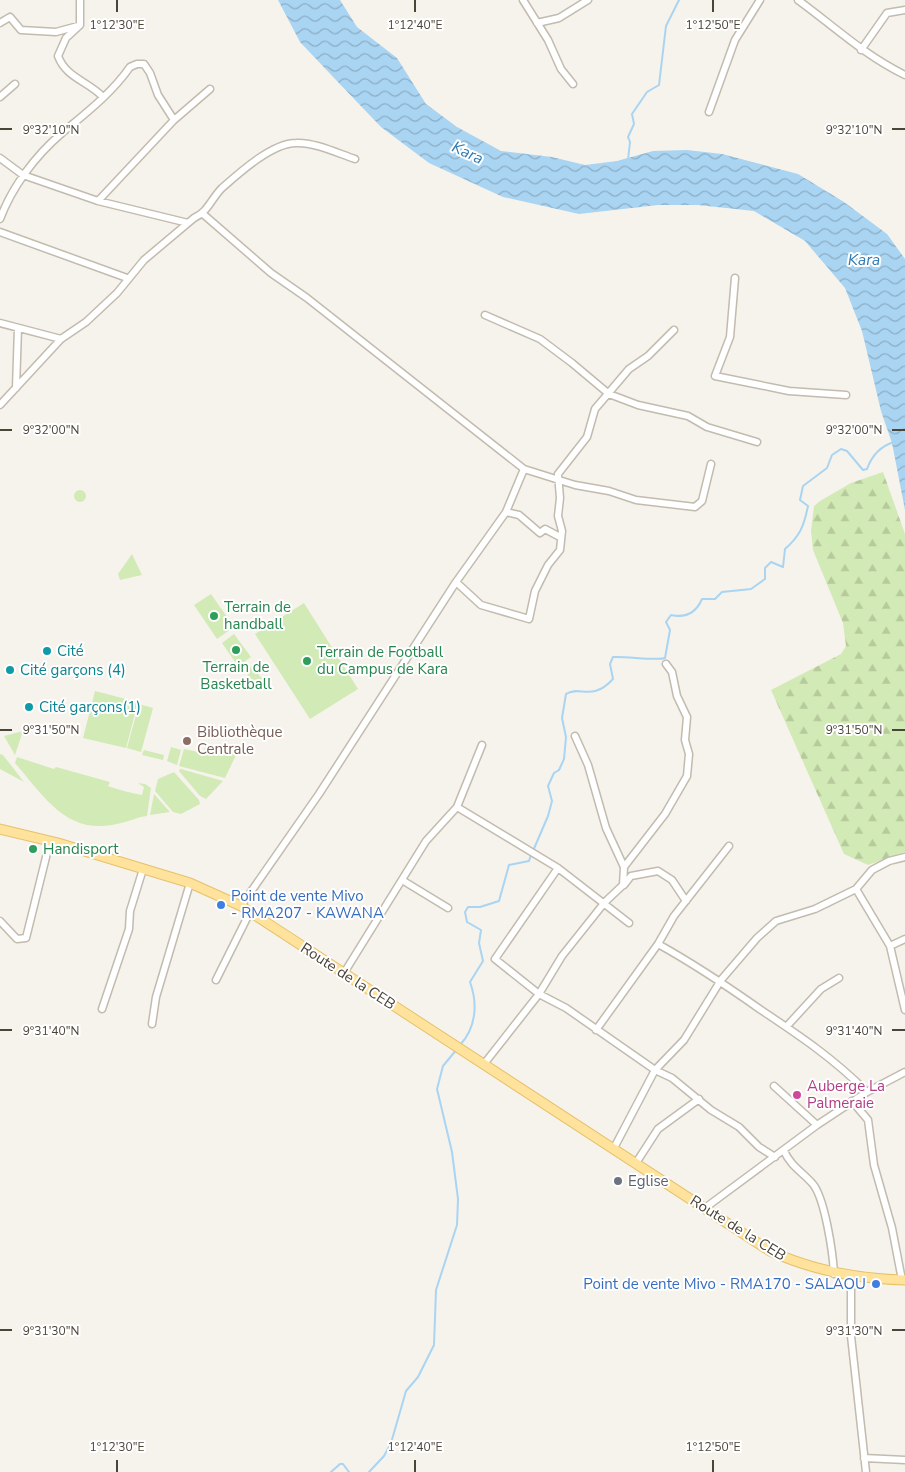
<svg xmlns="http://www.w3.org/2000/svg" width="905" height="1472" font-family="'Nunito Sans',sans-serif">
<defs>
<pattern id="forest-firs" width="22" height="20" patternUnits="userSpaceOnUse" patternTransform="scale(1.25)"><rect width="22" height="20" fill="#d2eab5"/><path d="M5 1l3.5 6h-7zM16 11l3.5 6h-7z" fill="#b6ca9c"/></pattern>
<pattern id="water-waves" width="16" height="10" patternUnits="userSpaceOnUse" patternTransform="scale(1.25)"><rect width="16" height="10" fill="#a9d4f2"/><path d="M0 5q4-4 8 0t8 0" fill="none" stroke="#8caec5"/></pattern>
</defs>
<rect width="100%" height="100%" fill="#f6f3ec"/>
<!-- green -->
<path fill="#d2eab5" d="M74 496a6 6 0 1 1 12 0a6 6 0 1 1-12 0Z
M132 554 142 575 120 580 118 574Z
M211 594 234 627 217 639 194 605Z
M304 603 358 689 310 719 255 634Z
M234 634 251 657 238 666 222 643Z
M252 666 263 680 256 685 245 671Z
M95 691 138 702 126 748 83 738Z
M139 704 153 708 141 752 127 748Z
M23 731 15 755 4 736Z
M206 744 237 753 225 778 179 766 184 749 203 753Z
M171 747 181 750 177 765 167 761Z
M144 750 164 755 163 760 142 755Z
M0 754 3 755 24 782 0 769Z
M17 757 54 769 56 767 110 782 108 786C119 790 131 793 142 795L144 787 138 783 145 784 151 788 147 816C138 817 133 820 125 822 69 839 47 800 15 763Z
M180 769H181L223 781 206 799 200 796 179 771Z
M174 772 199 800 200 804 181 814 173 812 155 791 158 779Z
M154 794 170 812 150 815Z"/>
<!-- forest -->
<path fill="url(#forest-firs)" d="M883 472 905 534V852L868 865 844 854 771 690 841 654 846 646 843 623 813 550 811 531 814 506 820 501 851 483Z"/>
<!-- water -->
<path fill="url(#water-waves)" d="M278 0H340L357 27 397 58 426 104 457 127 501 151 552 157 585 165 617 161 653 151 687 150 722 154 798 174 844 202 887 234 905 259V510L892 443 881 411 862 331 845 288 805 241 754 211 698 205H658L579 214 503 197 429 163 381 127 336 80 300 42Z"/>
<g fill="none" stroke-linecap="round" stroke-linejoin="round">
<!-- stream -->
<path stroke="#a9d4f2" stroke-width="2" d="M628 160 630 142 628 137 634 124 632 114 647 92 659 85 666 26 679 0
M533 851 548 816 552 801 548 786 554 773 559 770 564 759 566 737 562 718 566 694C580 685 592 702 613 679L610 664 613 657C625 656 658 661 665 658L670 630 666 622 671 615C685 618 696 613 702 599H715L722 592 751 589 765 579V568L771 562 783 567 785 549C800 536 804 526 808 506L800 500 803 486 827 468 832 455 841 449 847 451 863 470 867 469C872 455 881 446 894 442
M460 1045C476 1028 478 1004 470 982L483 961 479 943 481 930 467 922 465 912 468 907H480L499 901 509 865 529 861 531 855
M331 1472 340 1464H343L349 1472
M369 1472 384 1456 391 1443 406 1391 418 1377 434 1345 436 1290 457 1225 458 1199 452 1152 437 1089 443 1066 457 1049"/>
<!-- minor casing -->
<g stroke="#c2bbae" stroke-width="9">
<path id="minor" d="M80 0V25L66 38 58 56C66 78 88 81 103 97
M523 0 548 40 561 69 573 84
M798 0C835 27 864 55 905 75
M0 23 10 17 21 30 56 32 78 26
M537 23 559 18 588 0
M861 50 887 13 905 10
M0 97 15 84
M709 112 735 40 760 0
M0 158 23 175 98 201 188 223
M98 201 174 120 210 89
M203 214 271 273 307 298 524 469 506 512 456 582 319 794 241 906
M0 219C12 187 35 156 62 133 86 113 112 93 130 67L137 64H144L150 73 158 95 174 120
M0 232 127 278
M735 278 730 337 715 376 789 391 846 395
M485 315 540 339 572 363 609 394 638 405 688 416 707 427 757 442
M0 323 61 339
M16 388 18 328
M0 405 61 339 86 322 117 293 144 260 194 218C208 212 211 199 222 188 239 173 272 143 296 143 314 142 337 153 355 159
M524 469 575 485 609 491 636 500 695 507 702 501 711 464
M506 512 519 515 540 533 545 529 560 537
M456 582 481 605 529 619 535 591 548 565 560 550 562 531 558 516 560 498 558 474 587 437 595 409 629 369 648 356 674 330
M457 807 558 868 629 923
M624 867 665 814 687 776 689 754 685 740 687 717 677 696 672 672 666 664
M558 868 495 959 539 994 566 1008 655 1070 614 1148
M402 880 448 908
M624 885 631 876 658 871 672 880 686 901
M856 889 890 946 905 1010
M0 921 17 939 26 938 50 841
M658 944C694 964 727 986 761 1010 800 1036 833 1058 867 1092
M890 946 905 939
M344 973 426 841 457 807 482 745
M216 980 250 912
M102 1009 129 929 130 911 143 869
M152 1024 156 997 190 883
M787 1026 821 989 839 978
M596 1030 658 944 674 916 729 846
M484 1064 539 994 562 956 605 902 623 885 624 867 606 828 588 765 575 736
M774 1086 817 1125
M852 1101 868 1120 874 1165 892 1228 902 1280
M784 1151C791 1166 801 1171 812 1183 825 1197 833 1254 834 1274
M775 1157 759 1147 739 1127 711 1110 672 1078 655 1070 684 1040 721 980 757 938 776 921 815 909 856 889 872 870 889 861 905 857
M636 1163 658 1129 699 1099
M705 1208 817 1125 867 1092 905 1072
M851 1277V1336L866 1472
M864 1458 905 1460"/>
</g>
<!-- major casing -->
<g stroke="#e6c16a" stroke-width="11">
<path id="major" d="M0 829 58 843 190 883 241 906 770 1251C814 1271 857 1279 905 1280"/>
</g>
<!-- minor -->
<use href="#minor" stroke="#fff" stroke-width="6"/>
<!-- major -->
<use href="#major" stroke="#ffe39c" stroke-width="9"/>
</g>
<!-- ticks -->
<path fill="none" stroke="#4b4439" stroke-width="2" d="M117 0V12M415 0V12M713 0V12M0 129H12M892 129H905M0 430H12M892 430H905M0 730H12M892 730H905M0 1030H12M892 1030H905M0 1330H12M892 1330H905M117 1460V1472M415 1460V1472M713 1460V1472"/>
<!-- markers -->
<g fill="#2e9e5b" stroke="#fff" stroke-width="2">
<circle cx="214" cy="616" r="5"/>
<circle cx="236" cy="650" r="5"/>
<circle cx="307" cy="661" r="5"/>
<circle cx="33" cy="849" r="5"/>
</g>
<g fill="#0f9aa8" stroke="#fff" stroke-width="2">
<circle cx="47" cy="651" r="5"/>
<circle cx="10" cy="670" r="5"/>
<circle cx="29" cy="707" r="5"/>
</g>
<circle fill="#8d6e63" stroke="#fff" stroke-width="2" cx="187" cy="741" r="5"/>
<g fill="#3f7fe0" stroke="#fff" stroke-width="2">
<circle cx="221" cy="905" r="5"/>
<circle cx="876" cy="1284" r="5"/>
</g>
<circle fill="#d1479c" stroke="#fff" stroke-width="2" cx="797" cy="1095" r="5"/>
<circle fill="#6b7280" stroke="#fff" stroke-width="2" cx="618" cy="1181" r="5"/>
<g text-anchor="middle" stroke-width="4" stroke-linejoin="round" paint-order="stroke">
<!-- leisure labels -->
<g font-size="15" fill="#27864d" stroke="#fff" text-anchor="start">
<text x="224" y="612">Terrain de<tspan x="224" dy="17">handball</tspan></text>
<text x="317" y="657">Terrain de Football<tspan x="317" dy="17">du Campus de Kara</tspan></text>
<text x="236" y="672" text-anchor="middle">Terrain de<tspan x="236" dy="17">Basketball</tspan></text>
<text x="43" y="854">Handisport</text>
</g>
<!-- culture labels -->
<g font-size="15" fill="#0d838f" stroke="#fff" text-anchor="start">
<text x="57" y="656">Cité</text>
<text x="20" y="675">Cité garçons (4)</text>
<text x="39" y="712">Cité garçons(1)</text>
</g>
<!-- education labels -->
<g font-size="15" fill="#785e54" stroke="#fff" text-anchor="start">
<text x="197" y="737">Bibliothèque<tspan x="197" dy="17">Centrale</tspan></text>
</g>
<!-- shop labels -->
<g font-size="15" fill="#366cbe" stroke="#fff" text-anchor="start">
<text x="231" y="901">Point de vente Mivo<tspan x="231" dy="17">- RMA207 - KAWANA</tspan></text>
<text x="866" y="1289" text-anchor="end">Point de vente Mivo - RMA170 - SALAOU</text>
</g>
<!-- street labels -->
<g font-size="15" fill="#4b4439" stroke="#fff">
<text transform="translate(348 976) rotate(33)" y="5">Route de la CEB</text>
<text transform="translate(738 1228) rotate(32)" y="5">Route de la CEB</text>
</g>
<!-- hotel labels -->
<g font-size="15" fill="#b23c85" stroke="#fff" text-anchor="start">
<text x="807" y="1091">Auberge La<tspan x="807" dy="17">Palmeraie</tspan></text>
</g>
<!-- worship labels -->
<g font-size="15" fill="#5b616d" stroke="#fff" text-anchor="start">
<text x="628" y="1186">Eglise</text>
</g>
<!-- water labels -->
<g font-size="16" font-style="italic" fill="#2e7ab2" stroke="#fff">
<text transform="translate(468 152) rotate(25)" y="6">Kara</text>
<text x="864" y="265">Kara</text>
</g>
</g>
<g font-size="12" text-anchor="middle" fill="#4b4439" stroke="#fff" stroke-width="4" stroke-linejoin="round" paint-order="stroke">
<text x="117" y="29">1°12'30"E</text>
<text x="415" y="29">1°12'40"E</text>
<text x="713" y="29">1°12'50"E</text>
<text x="51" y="134">9°32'10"N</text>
<text x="854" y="134">9°32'10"N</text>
<text x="51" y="434">9°32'00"N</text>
<text x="854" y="434">9°32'00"N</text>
<text x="51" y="734">9°31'50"N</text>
<text x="854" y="734">9°31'50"N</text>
<text x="51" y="1035">9°31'40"N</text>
<text x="854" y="1035">9°31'40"N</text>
<text x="51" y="1335">9°31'30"N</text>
<text x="854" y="1335">9°31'30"N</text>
<text x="117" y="1451">1°12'30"E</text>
<text x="415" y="1451">1°12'40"E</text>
<text x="713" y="1451">1°12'50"E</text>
</g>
</svg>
